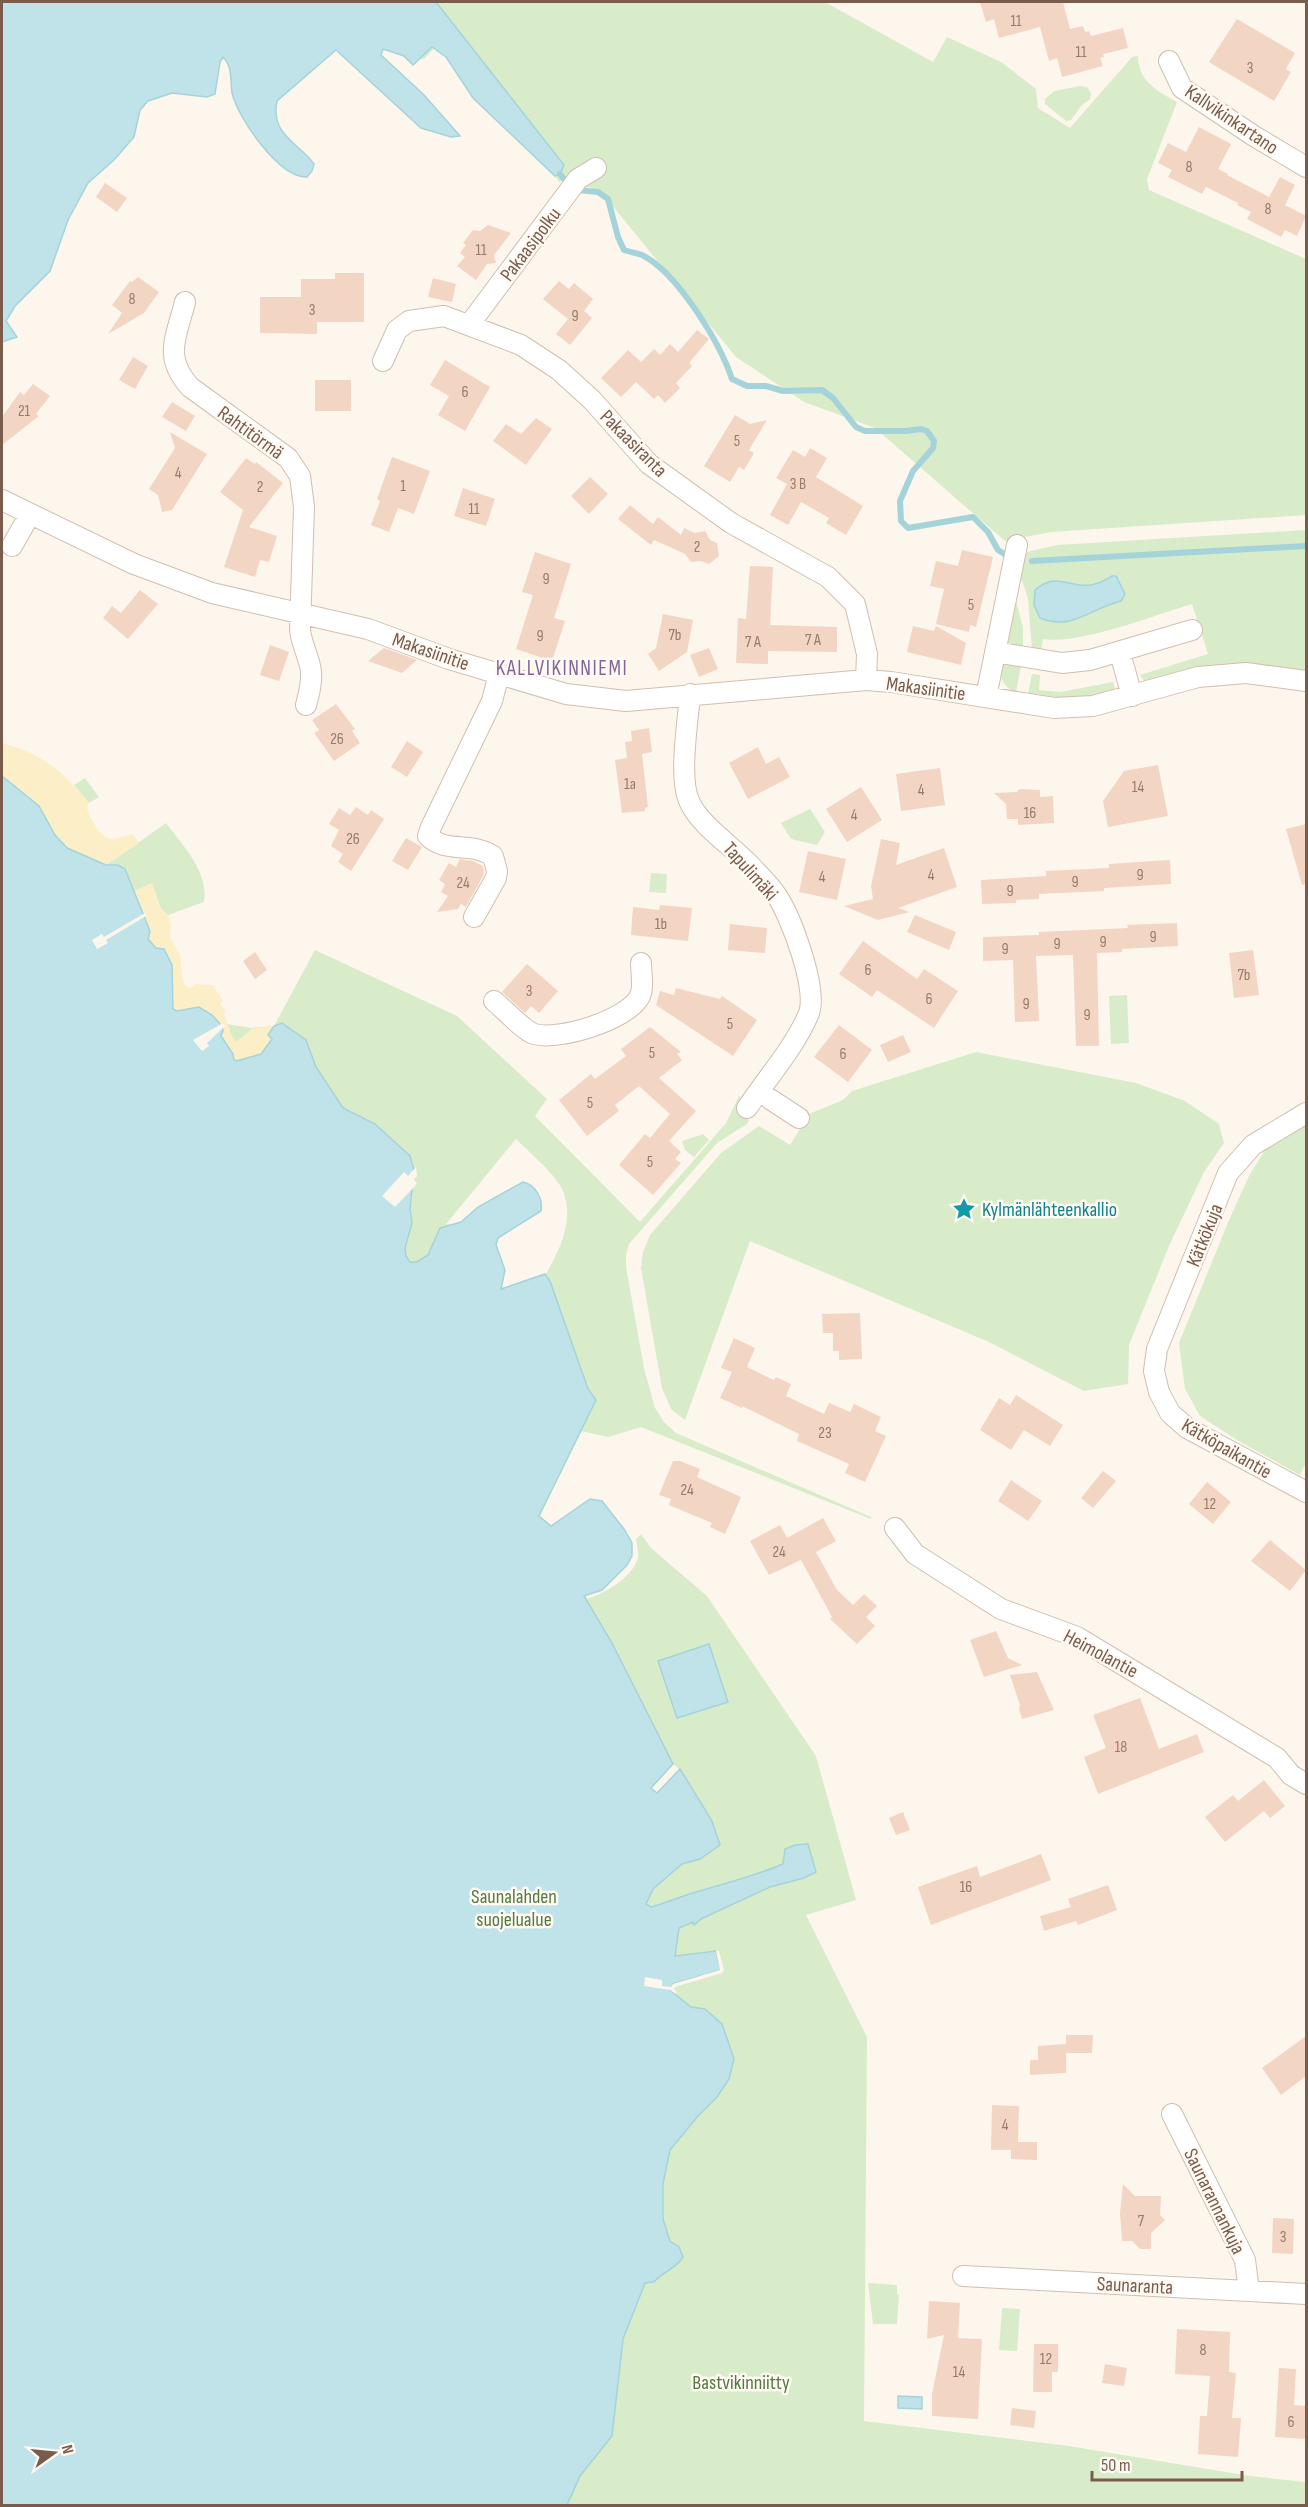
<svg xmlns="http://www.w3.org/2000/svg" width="1308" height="2507" font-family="'Sofia Sans Condensed',sans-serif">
<rect width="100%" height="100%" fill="#fdf6ec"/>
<!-- green -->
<path fill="#d8ecc9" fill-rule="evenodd" d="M363 2H825L933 62 947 37 1001 62 1036 89 1038 108 1070 128 1132 57 1138 56C1138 81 1157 91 1177 102L1147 179 1149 190 1306 259V515L1051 532 1005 541 875 428 804 402 736 357 602 193 569 179 559 182 555 176 560 174 465 38 435 47 424 59 416 58Z
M1080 86 1087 87 1091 93 1090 99 1081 106 1071 120 1066 121 1045 104V99L1054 91Z
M1306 530V671L1268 665 1241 664 1145 682 1140 675 1208 654 1192 604C1154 615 1080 645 1043 639L1041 651 1032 650 1028 599 1020 574 1022 561 1027 552 1057 545Z
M1016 601 1023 627V652L1009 648 1006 643Z
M1004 662 1021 666 1016 692C1004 688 995 674 1004 662Z
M1032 674 1040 675 1039 690 1061 692 1113 682 1115 689C1098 705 1050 697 1028 694Z
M2 773 125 852 166 823C183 846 209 872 204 902L168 915 161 909 152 883 145 886 185 990 227 1024 252 1028 274 1026 315 950 457 1016 547 1099 535 1116 640 1222 726 1123 739 1096 743 1100 736 1111 749 1120 747 1124 717 1143 629 1244 626 1255V1267L644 1368 655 1408 664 1422 676 1433 871 1517V1519L641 1427 608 1437 581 1431 539 1516 551 1527 587 1599C605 1593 632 1578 638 1558 639 1553 637 1545 636 1539L641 1534 651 1548 707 1596 816 1756 856 1900 806 1915 867 2037 864 2421 1069 2446 1250 2476 1306 2482V2505H358L2 981ZM516 1139C529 1152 552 1171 561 1187 576 1216 561 1248 546 1274L502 1289 505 1270 496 1245 498 1238 478 1207C469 1216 459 1227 446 1224ZM673 1764 680 1770 656 1793 651 1787ZM785 1849 804 1878 770 1887 706 1917 703 1890 755 1876 783 1864Z
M85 778 99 797 89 803 74 785Z
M810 809 825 832 817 845 791 839 781 823Z
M651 873 667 874 666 893 649 892Z
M1127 995 1129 1043 1111 1044 1109 996Z
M976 1052 1136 1083 1185 1101 1219 1124 1224 1143 1204 1172 1169 1246 1129 1345 1128 1384 1084 1391 989 1342 750 1241 685 1420 671 1409 662 1388 641 1268 643 1252 650 1235 721 1153 759 1126 790 1145 809 1114 843 1100 852 1091Z
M1306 1123V1462L1300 1475 1237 1440 1200 1416 1185 1389 1179 1343 1229 1220 1250 1174 1269 1144Z
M703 1134 709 1140 694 1157 685 1150 682 1141Z
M868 2283 897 2285V2294L899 2295 897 2324H873Z
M1002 2308 1020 2309 1017 2351 999 2350Z"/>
<!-- sand -->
<path fill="#fcefc7" d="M2 743C45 755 61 770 89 803L87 808C89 817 101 839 112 839 118 839 127 835 133 834L139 843 106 865 67 848 55 835 38 806 2 776Z
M152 883 161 909 168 915 171 925 170 937 180 955 183 982 187 987 191 988 196 984 213 985 223 1001 220 1003 226 1011 223 1014C229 1023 229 1035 236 1042L252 1029 274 1026 270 1030 273 1039 261 1054 234 1060 233 1054 221 1036 223 1031C218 1012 194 1006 177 1011L173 1009 172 977 156 948 148 939 150 931 134 896V891Z"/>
<!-- water -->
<path fill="#bfe3e8" stroke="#a5d3da" stroke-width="1.5" d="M2 2H436L564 165 560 174 555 176 473 98 446 57 432 47 413 65 404 56 383 49 381 55 424 95 460 136 451 137 421 128 336 50 277 101C270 135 299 143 314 164L312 171 307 177C279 178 238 118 232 93 230 80 233 67 223 57L220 62 215 94 207 97 172 93 148 101 140 110 134 137 114 160 88 183 68 220 50 271 15 306 6 321 17 337 2 342Z
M1112 576H1116L1125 594 1121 601C1089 609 1072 631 1040 618L1034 605 1035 590C1057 571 1068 588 1090 585 1099 584 1105 580 1112 576Z
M2 776 39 806 55 835 67 848 106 865H118L125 869 150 931 148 939 156 948 164 949 172 965 173 1009 177 1011 199 1007 212 1015 222 1026 223 1031 221 1036 233 1054 234 1060 237 1061 261 1054 272 1039 268 1035 274 1026 282 1023 306 1040 316 1067 343 1108 375 1124 410 1156 414 1170 410 1209 412 1223 405 1248 406 1256 410 1262H417L428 1255 440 1228 461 1222 478 1207 523 1182C536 1185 543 1199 541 1211L498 1238 496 1245 505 1270 501 1289 545 1274 550 1281 588 1389 596 1400 539 1516 551 1526 590 1499 602 1501 624 1529 632 1543V1556L627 1565 602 1590 584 1596 612 1643 673 1764 651 1788 657 1793 680 1769 712 1821 720 1845 700 1859 682 1864 653 1889 646 1904 651 1907C667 1903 681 1896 696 1892 726 1883 755 1876 783 1864L785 1849 795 1845 808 1844 816 1872 804 1878 770 1887 701 1919 694 1925 693 1922 679 1928 675 1956 716 1951 721 1970 673 1984 670 1990 691 2007 705 2009 722 2024 734 2059 729 2079 717 2097 698 2116 670 2150 663 2184V2219L670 2241 679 2247 683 2257C676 2269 663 2271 654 2282L645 2283 623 2339 612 2436 580 2476 567 2505H2Z
M709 1644 728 1702 677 1718 658 1661Z
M898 2396 922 2397V2409L898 2408Z"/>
<!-- pier -->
<path fill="#fdf6ec" d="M145 913 146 916 106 940 108 943 97 949 92 940 102 934 104 937Z
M223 1023 225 1026 207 1043 209 1046 202 1051 193 1040Z
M416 1167 417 1176 414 1179 417 1184 395 1207 382 1196 404 1172 408 1176Z
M716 1951H719L724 1970 722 1973 675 1987 674 1989 677 1992 676 1994 670 1990 644 1986 645 1977 662 1980V1986L671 1987 673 1984 720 1970Z"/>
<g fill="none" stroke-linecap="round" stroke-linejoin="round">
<!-- stream -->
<path stroke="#a5d3da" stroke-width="6" d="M560 174 563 178
M577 190 598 192 608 199 618 237 624 250C630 252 637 253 642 255 677 272 720 343 732 379L747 386H766L783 391 822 390 833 398 856 427 865 431H906L921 429 927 431 934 441 933 448 913 471 900 501 901 521 908 528 973 517 988 532 998 550 1006 555
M1032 561 1306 546"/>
</g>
<!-- building -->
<path fill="#f3d5c3" d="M980 2H1063L1070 29 1083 26 1085 32 1089 31 1091 36 1123 28 1128 48 1103 54 1104 57 1100 58 1103 66 1062 77 1057 58 1049 61 1040 27 999 38 994 19 986 22Z
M1237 19 1295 53 1286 69 1291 72 1274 101 1209 62Z
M1199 127 1231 144 1218 169 1228 174 1227 175 1269 197 1280 177 1295 185 1285 205 1306 216 1297 236 1285 230 1281 237 1247 219 1251 212 1237 205 1238 203 1206 187 1202 194 1168 177 1172 170 1158 163 1168 143 1186 152Z
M105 183 127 198 117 212 96 197Z
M488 225 511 233 494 255 496 263 487 264 476 280 457 266 465 257 460 253 466 245 463 243 473 230 480 231Z
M335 273H364V322H317V334L260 333V297H301V279H335Z
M138 277 159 292 144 313 108 334 122 313 112 305 130 281 132 282Z
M433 278 456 284 452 302 428 297Z
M559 281 569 289 574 283 593 299 584 311 592 318 570 345 556 334 568 319 543 299Z
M697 330 709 339 689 363 692 366 676 383 680 388 665 403 658 395 654 399 636 382 621 397 601 378 628 350 641 362 654 349 660 355 670 344 678 352Z
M133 357 148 366 135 389 119 380Z
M445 360 490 387 465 431 438 415 449 396 430 385Z
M315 380H351V411H315Z
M33 384 50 396 36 414 39 416 2 445V417L20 392 24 395Z
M172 402 195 416 186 431 162 417Z
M735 415 750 424 767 420 749 450 754 453 744 470 739 467 730 482 704 466Z
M536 418 552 429 526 465 493 441 506 424 521 434Z
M170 432 207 454 172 510 162 512 158 495 149 489 175 448Z
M810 448 827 458 816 477 863 506 846 535 826 523 829 518 801 502 788 525 770 515 787 484 776 478 793 450 805 457Z
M392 457 430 471 414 514 398 508 389 532 371 525 380 501 377 499Z
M246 458 255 464 256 462 283 483 249 527 277 536 269 562 260 560 255 577 224 567 243 510 220 492Z
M590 477 608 494 589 514 571 496Z
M463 488 495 499 486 526 454 516Z
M630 505 653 524 658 517 681 535 684 528 695 533 705 531 710 540 717 543 719 556 709 564 701 561 691 562 685 554 654 540 651 545 618 519Z
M962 550 993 557 976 627 970 625 969 632 936 624 944 589 930 586 936 561 958 566Z
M535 552 571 564 554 618 565 621 552 661 516 649 533 595 522 592Z
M750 566 773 567 770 625 837 627V652L768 651V664L736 663 738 618 746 619Z
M140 590 158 604 128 639 103 618 112 606 121 613Z
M663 614 693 620 687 652 659 671 648 654 656 648Z
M913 626 934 631 936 626 966 643 961 665 907 652Z
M270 645 289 652 279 681 260 675Z
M384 648 390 650 417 660 402 673 368 661Z
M709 648 718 669 699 677 690 655Z
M336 704 355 729 352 731 360 743 334 761 314 733 319 730 312 720Z
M649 728 652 752 642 754 648 807 645 808V811L622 813 615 760 627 758 625 742 632 741 631 731Z
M407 741 423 752 407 777 391 767Z
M758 747 766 764 779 757 790 777 748 799 729 763Z
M1158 765 1168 816 1108 827 1103 801 1124 771Z
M940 768 945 805 901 811 896 774Z
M861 787 882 820 847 842 826 809Z
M1019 789 1040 790V797L1053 796 1054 823 1018 825V819H1007L1006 804 994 793 1017 792Z
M356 807 368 815 371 810 384 819 351 871 338 862 343 854 331 846 339 830 329 824 339 808 350 815Z
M1306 824V884L1302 885 1286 829Z
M406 838 422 847 408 870 392 861Z
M881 839 900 843 896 865 944 848 957 887 898 908 909 912 878 920 844 906 873 899 871 886Z
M808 851 846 859 837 900 799 892Z
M460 859 473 861 483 866 484 874 466 907 461 904 458 909 437 912 448 896 441 892 445 884 439 880 449 863 456 867Z
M1170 860 1171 884 1104 888V891L1039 894V899L1016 900V903L982 904 981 880 1046 876V871L1109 868V864Z
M660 905 692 908 688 941 631 935 633 907 659 910Z
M915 915 956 932 949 950 907 932Z
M1177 923 1178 946 1122 949V952L1097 953 1099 1046H1076L1073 955 1036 956 1039 1021 1015 1022 1013 960 983 961V937L1039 935V932L1128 928 1127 925Z
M730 924 767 928 765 953 728 950Z
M863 941 917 979 924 969 958 991 934 1028 877 990 872 997 839 974Z
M1253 950 1259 995 1234 998 1229 953Z
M255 952 267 970 255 979 243 961Z
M527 964 558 991 539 1013 531 1006 525 1013 502 992Z
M676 988 720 999 722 996 757 1020 733 1056 656 1005 660 991 674 995Z
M839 1025 872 1050 848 1082 814 1057Z
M650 1027 681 1052 677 1054 682 1060 659 1078 696 1111 669 1141 681 1152 675 1159 681 1163 653 1195 619 1165 645 1134 650 1138 670 1114 639 1086 615 1105 619 1111 587 1136 559 1100 591 1074 595 1079 626 1056 621 1049Z
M903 1035 911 1052 888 1062 880 1045Z
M860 1313 862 1359 839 1360V1351H833V1333H823L822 1314Z
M734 1338 755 1348 747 1367 774 1380 776 1377 791 1384 786 1396 824 1414 829 1403 850 1412 854 1404 881 1417 875 1431 886 1436 865 1482 845 1473 849 1464 797 1441 799 1434 742 1406V1408L720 1398 732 1372 721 1368Z
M1016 1395 1063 1425 1050 1446 1024 1430 1011 1450 980 1430 999 1398 1010 1405Z
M673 1461H680L700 1469 697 1477 741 1497 725 1534 710 1527 712 1523 669 1505 671 1499 659 1495Z
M1103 1471 1116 1481 1093 1508 1081 1498Z
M1011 1480 1042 1501 1028 1521 998 1501Z
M1207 1482 1231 1502 1213 1524 1189 1504Z
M823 1518 836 1541 816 1552 837 1590 853 1605 864 1594 877 1606 866 1617 875 1626 857 1644 830 1619 832 1617 801 1560 769 1575 750 1541 780 1525 787 1538Z
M1270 1540 1306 1570 1290 1591 1251 1561Z
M996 1631 1008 1658 1022 1665 984 1677 970 1640Z
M1037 1672 1054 1710 1022 1719 1019 1709 1020 1705 1010 1675Z
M1140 1698 1159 1749 1197 1734 1204 1752 1098 1794 1084 1757 1106 1748 1093 1715Z
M1264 1780 1285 1806 1270 1818 1264 1811 1225 1842 1205 1817 1233 1795 1238 1801Z
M903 1812 910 1830 896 1835 889 1818Z
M1041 1854 1051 1880 931 1925 918 1887 977 1866 980 1877Z
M1108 1885 1117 1910 1078 1925 1076 1921 1044 1931 1040 1916 1071 1907 1068 1899Z
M1066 2035H1093L1092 2053H1066V2073L1030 2075V2060H1038V2046L1066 2044Z
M1306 2036V2076L1281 2095 1262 2068Z
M992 2105 1019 2106 1018 2142H1037V2160L1011 2159V2150H991Z
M1123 2184 1135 2196H1161L1160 2215 1165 2220 1151 2233V2249H1140L1132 2241H1122L1120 2213Z
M1273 2218 1294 2219 1293 2254 1272 2253Z
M929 2301 960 2303 958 2338 982 2339 978 2419 932 2416V2394L944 2335 927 2339Z
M1177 2329 1230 2332 1229 2372 1236 2373 1232 2418H1241L1238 2457 1198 2454 1200 2416H1207L1210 2376 1175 2374Z
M1034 2344H1058V2372H1052V2392H1033Z
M1105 2364 1127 2368 1124 2386 1102 2383Z
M1279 2368 1296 2369 1294 2405 1306 2406V2439L1275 2437Z
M1012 2408 1036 2411 1034 2428 1010 2425Z"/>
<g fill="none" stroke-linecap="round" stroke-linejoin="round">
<!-- minor casing -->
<g stroke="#d1beb0" stroke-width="22">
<path id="minor" d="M1169 61 1182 88 1254 136 1306 167
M185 302C176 338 163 357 190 387L288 458 300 476 304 507 300 629C301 644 309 656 311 671 312 683 309 694 306 705
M469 325 578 179 596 168
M383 361 397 330 409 321 444 316 521 345 559 370 592 400 649 464 731 523 828 577 855 604 867 654 866 680
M2 500 134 564 212 593 368 629 449 659 566 694 626 701 866 680 891 682 1054 708 1093 706 1198 677 1246 673 1306 681
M12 546 30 514
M995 652 1062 663 1090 660 1192 630
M1120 653 1132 696
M690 694C688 721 678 780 690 803 701 826 732 846 750 865 759 875 770 885 777 896 791 917 818 989 809 1013 795 1047 767 1078 747 1108
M986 697 1017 545
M474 917 496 878 497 871 493 856C470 841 446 854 428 836L431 827 492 701 499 674
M494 1001C504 1009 523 1030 534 1034 559 1041 628 1020 640 996 644 987 641 973 641 963
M770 1099 799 1118
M1306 1113 1253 1145 1228 1173 1157 1349 1154 1371 1159 1392 1170 1413 1187 1428 1306 1492
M895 1528 915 1554 1001 1609 1077 1637 1277 1758 1291 1775 1306 1784
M1172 2114 1245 2260 1249 2291
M963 2276 1306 2294"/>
</g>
<!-- minor -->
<use href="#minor" stroke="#fff" stroke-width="20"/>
</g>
<!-- icons -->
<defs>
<g id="sight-bare" transform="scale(1.8)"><path d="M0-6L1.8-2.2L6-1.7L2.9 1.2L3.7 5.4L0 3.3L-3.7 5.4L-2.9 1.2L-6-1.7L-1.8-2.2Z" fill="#0f9aa8" stroke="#fffaf3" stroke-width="2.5" paint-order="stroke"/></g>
</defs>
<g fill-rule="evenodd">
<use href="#sight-bare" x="964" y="1209"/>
</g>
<g text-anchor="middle" stroke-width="5" stroke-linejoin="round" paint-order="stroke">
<!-- number labels -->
<g font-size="16" fill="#987a6a">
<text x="1016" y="26">11</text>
<text x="1081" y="57">11</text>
<text x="1250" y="73">3</text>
<text x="1189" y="172">8</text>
<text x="1268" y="214">8</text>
<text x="481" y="255">11</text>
<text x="132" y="304">8</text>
<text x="312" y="315">3</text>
<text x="575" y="321">9</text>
<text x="465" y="397">6</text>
<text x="24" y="416">21</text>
<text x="737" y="446">5</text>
<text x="178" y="478">4</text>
<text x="798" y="489">3 B</text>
<text x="403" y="491">1</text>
<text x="260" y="492">2</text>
<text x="474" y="514">11</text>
<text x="697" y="552">2</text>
<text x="546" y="584">9</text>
<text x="971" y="610">5</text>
<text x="675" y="640">7b</text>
<text x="540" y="641">9</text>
<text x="813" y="645">7 A</text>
<text x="753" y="647">7 A</text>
<text x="337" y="744">26</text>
<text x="630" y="789">1a</text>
<text x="1138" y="792">14</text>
<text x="921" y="795">4</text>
<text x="1030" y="818">16</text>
<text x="854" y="820">4</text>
<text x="353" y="844">26</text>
<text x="931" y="880">4</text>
<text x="1140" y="880">9</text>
<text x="822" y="882">4</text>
<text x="1075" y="887">9</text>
<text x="463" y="888">24</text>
<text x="1010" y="896">9</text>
<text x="661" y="929">1b</text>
<text x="1153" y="942">9</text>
<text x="1103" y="947">9</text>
<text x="1057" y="949">9</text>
<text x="1005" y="954">9</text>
<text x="868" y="975">6</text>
<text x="1244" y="980">7b</text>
<text x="529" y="996">3</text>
<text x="929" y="1004">6</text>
<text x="1026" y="1009">9</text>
<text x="1087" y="1020">9</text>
<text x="730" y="1029">5</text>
<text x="652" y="1058">5</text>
<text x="843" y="1059">6</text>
<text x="590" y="1108">5</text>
<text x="650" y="1167">5</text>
<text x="825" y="1438">23</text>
<text x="687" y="1495">24</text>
<text x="1210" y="1509">12</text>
<text x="779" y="1557">24</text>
<text x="1121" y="1752">18</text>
<text x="966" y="1892">16</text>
<text x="1005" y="2130">4</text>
<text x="1141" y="2226">7</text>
<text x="1283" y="2242">3</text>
<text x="1203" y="2355">8</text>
<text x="1046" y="2364">12</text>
<text x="959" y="2377">14</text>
<text x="1291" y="2427">6</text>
</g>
<!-- street labels -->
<g font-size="20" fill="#7a5c4d" stroke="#fffaf3">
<text transform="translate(1232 119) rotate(34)" y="7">Kallvikinkartano</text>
<text transform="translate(530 244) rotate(-53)" y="7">Pakaasipolku</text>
<text transform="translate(251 432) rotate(36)" y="7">Rahtitörmä</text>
<text transform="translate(634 443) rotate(45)" y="7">Pakaasiranta</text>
<text transform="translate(431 651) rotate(19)" y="7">Makasiinitie</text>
<text transform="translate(926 688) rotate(8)" y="7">Makasiinitie</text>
<text transform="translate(751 871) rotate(48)" y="7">Tapulimäki</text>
<text transform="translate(1204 1235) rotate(-68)" y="7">Kätkökuja</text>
<text transform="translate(1227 1448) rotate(30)" y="7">Kätköpaikantie</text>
<text transform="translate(1101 1653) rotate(28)" y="7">Heimolantie</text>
<text transform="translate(1215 2201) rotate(64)" y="7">Saunarannankuja</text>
<text transform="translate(1135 2285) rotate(3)" y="7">Saunaranta</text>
</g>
<!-- culture labels -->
<g font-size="20" fill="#0d838f" stroke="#fffaf3" text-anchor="start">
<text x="982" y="1216">Kylmänlähteenkallio</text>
</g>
<!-- park labels -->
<g font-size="20" fill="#537a41" stroke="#fffaf3">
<text x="514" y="1903">Saunalahden<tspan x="514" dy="23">suojelualue</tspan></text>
<text x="741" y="2389">Bastvikinniitty</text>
</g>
<!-- neighbourhood labels -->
<g font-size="21" letter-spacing="1.5" fill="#846695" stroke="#fffaf3">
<text x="562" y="675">KALLVIKINNIEMI</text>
</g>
</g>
<!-- border -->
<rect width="1308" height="2507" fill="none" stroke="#7a5c4d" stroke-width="6"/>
<!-- north arrow -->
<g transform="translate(54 2453) rotate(75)" stroke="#fffaf3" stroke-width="4.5" paint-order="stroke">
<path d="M0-4.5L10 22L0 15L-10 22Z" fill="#7a5c4d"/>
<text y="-9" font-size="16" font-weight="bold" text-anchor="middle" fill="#7a5c4d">N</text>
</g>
<!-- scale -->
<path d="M1092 2471v9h150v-9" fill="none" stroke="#7a5c4d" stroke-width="3"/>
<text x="1101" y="2471" font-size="18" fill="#7a5c4d" stroke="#fffaf3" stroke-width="4.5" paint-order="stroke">50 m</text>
</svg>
